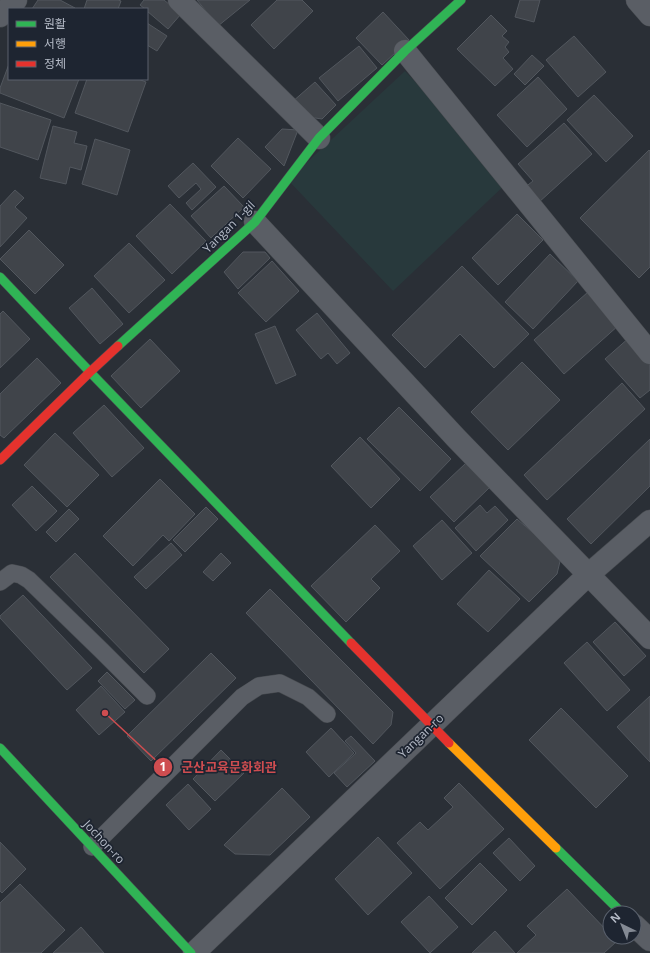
<svg xmlns="http://www.w3.org/2000/svg" width="650" height="953" font-family="'Open Sans','Noto Sans KR',sans-serif">
<rect width="100%" height="100%" fill="#2a2f36"/>
<!-- green -->
<path fill="#28393c" d="M405 71 509 181 393 291 288 180Z"/>
<!-- building -->
<path fill="#40444a" stroke="#52575e" d="M38 0H60L75 8 32 9Z
M87 0H118L121 1 118 9H84Z
M144 0H164L181 14 168 29 147 11V9H145L140 5Z
M197 0H250L218 26Z
M277 0H302L313 11 274 49 251 25Z
M520 0H540L534 22 515 17Z
M383 12 409 40 382 65 356 38Z
M491 15 507 31 502 36 509 42 505 47 509 52 503 58 513 69 495 86 457 49Z
M147 23 167 36 157 51 147 45Z
M574 36 606 72 578 97 546 60Z
M359 46 377 68 338 101 319 78Z
M532 55 544 66 525 85 514 74Z
M9 64V79H79L64 118 0 93V88Z
M538 77 567 109 527 147 497 115Z
M87 79H138L146 82 128 132 75 113Z
M315 82 336 105 322 119 302 116 292 102Z
M594 95 633 136 606 162 567 120Z
M0 103 51 120 38 160 0 147Z
M564 123 592 154 538 203 524 188 533 181 518 164Z
M53 126 77 132 74 143 87 146 81 170 70 167 66 184 40 178Z
M282 129 298 130 284 166 265 147Z
M238 138 271 169 243 198 211 166Z
M95 139 130 150 117 195 82 184Z
M649 150 650 151V267L639 278 580 218Z
M193 163 216 187 192 210 186 203 201 189 196 183 179 198 168 186Z
M224 186 244 207 211 238 191 216Z
M15 190 24 198 15 207 27 218 0 247V206Z
M170 204 206 241 172 274 136 236Z
M517 214 543 240 498 285 472 258Z
M29 230 64 265 35 294 0 259Z
M129 243 165 280 129 313 94 276Z
M243 252H265L270 258 238 289 224 272Z
M550 254 578 281 533 329 505 302Z
M272 261 299 291 266 322 238 293Z
M462 266 529 334 494 368 460 334 425 368 392 335Z
M92 288 123 324 100 344 69 308Z
M588 292 619 325 564 374 534 340Z
M3 311 30 339 0 368V314Z
M317 313 350 353 337 364 328 353 321 359 296 330Z
M275 326 296 375 276 384 255 334Z
M630 337 650 360V390L640 398 605 359Z
M150 339 180 371 141 408 111 376Z
M37 358 61 383 4 438 0 435V394Z
M522 362 560 400 508 450 471 412Z
M622 383 645 409 547 500 524 475Z
M104 405 144 448 112 477 73 433Z
M399 407 451 459 420 491 367 439Z
M55 433 99 475 67 507 24 465Z
M360 437 400 479 371 508 331 466Z
M650 439V486L591 544 567 519Z
M466 463 490 487 454 522 430 497Z
M160 479 195 514 169 541 163 535 133 566 103 536Z
M32 486 57 511 36 531 12 505Z
M480 505 487 513 495 506 508 520 476 551 455 528Z
M206 507 218 519 185 552 173 540Z
M69 509 79 519 56 542 46 532Z
M517 519 561 557 557 574 529 602 480 556Z
M442 520 472 553 442 580 413 546Z
M375 525 400 551 371 579 380 588 346 622 311 586Z
M171 543 182 555 146 589 134 577Z
M75 553 169 649 144 673 50 577Z
M221 553 231 563 213 581 203 572Z
M489 570 520 599 488 632 457 604Z
M270 589 393 712 391 725 373 744 246 613Z
M23 595 92 668 67 690 0 618V616Z
M615 622 646 656 624 676 593 642Z
M587 642 630 690 607 711 564 663Z
M211 653 236 678 151 761 127 736Z
M107 672 135 700 125 709 98 681Z
M101 686 125 712 99 735 76 710Z
M650 696V762L617 727Z
M561 708 628 776 596 808 529 740Z
M331 728 354 753 329 777 306 752Z
M351 736 375 761 347 787 334 773 356 753 345 741Z
M221 750 244 773 215 801 193 779Z
M459 783 504 829 440 889 397 843 420 822 428 830 453 807 444 798Z
M188 784 211 809 189 830 166 805Z
M282 788 310 817 270 855 235 854 224 845Z
M378 837 412 873 368 915 335 879Z
M509 838 535 866 520 881 493 853Z
M0 842 26 869 2 893 0 891Z
M480 863 507 890 472 925 445 898Z
M20 884 65 930 41 953H0V903Z
M567 889 610 934V937H613L617 941 604 953H517L536 935 527 926Z
M429 896 458 927 430 953 401 922Z
M81 927 104 953H53Z
M495 931 515 953H472Z"/>
<g fill="none" stroke-linecap="round" stroke-linejoin="round">
<!-- lane casing -->
<g stroke="#464a4f" stroke-width="18">
<path id="lane" d="M0 582 12 573 21 575 29 580 102 651 147 696
M92 847 242 697 259 686 280 683 308 697 327 714"/>
</g>
<!-- street casing -->
<g stroke="#464a4f" stroke-width="23">
<path id="street" d="M179 0 319 138
M637 0 650 15
M0 16 16 0
M405 51 650 353
M255 222 457 439 650 638
M634 925 650 940
M194 953 588 575 650 521"/>
</g>
<!-- fast casing -->
<g stroke="#464a4f" stroke-width="10">
<path id="fast" d="M0 277 90 372 351 643
M118 346 255 222 319 138 405 51 461 0
M0 748 191 953
M556 848 622 913"/>
</g>
<!-- slow casing -->
<g stroke="#464a4f" stroke-width="10">
<path id="slow" d="M449 743 556 848"/>
</g>
<!-- jam casing -->
<g stroke="#464a4f" stroke-width="10">
<path id="jam" d="M0 460 90 372 118 346
M351 643 449 743"/>
</g>
<!-- lane -->
<use href="#lane" stroke="#5a5e65" stroke-width="17"/>
<!-- street -->
<use href="#street" stroke="#5a5e65" stroke-width="22"/>
<!-- fast -->
<use href="#fast" stroke="#30b455" stroke-width="9"/>
<!-- slow -->
<use href="#slow" stroke="#ff9f0a" stroke-width="9"/>
<!-- jam -->
<use href="#jam" stroke="#e5322d" stroke-width="9"/>
</g>
<g text-anchor="middle" stroke-width="3.5" stroke-linejoin="round" paint-order="stroke">
<!-- street labels -->
<g font-size="12" fill="#b5bbc7" stroke="#1e2531">
<text transform="translate(229 227) rotate(-45)" y="4">Yangan 1-gil</text>
<text transform="translate(421 736) rotate(-44)" y="4">Yangan-ro</text>
<text transform="translate(104 842) rotate(47)" y="4">Jochon-ro</text>
</g>
</g>
<!-- callouts -->
<path fill="none" stroke="#ce4d50" stroke-width="1.5" d="M105 713L163 767"/>
<g fill="#ce4d50" stroke="#1e2531" stroke-width="1.5">
<circle cx="105" cy="713" r="4"/>
<circle cx="163" cy="767" r="10"/>
</g>
<g font-size="12" text-anchor="middle" font-weight="bold" fill="#fff">
<text x="163" y="771">1</text>
</g>
<g font-size="13" text-anchor="middle" font-weight="bold" fill="#ce4d50" stroke="#1e2531" stroke-width="3.5" stroke-linejoin="round" paint-order="stroke">
<text x="229" y="772">군산교육문화회관</text>
</g>
<!-- legend -->
<rect x="8" y="8" width="140" height="72" fill="#1e2531" stroke="#5a616d"/>
<rect x="16" y="21" width="20" height="6" fill="#30b455" stroke="#5a616d"/>
<text x="44" y="28" font-size="12" fill="#b5bbc7">원활</text>
<rect x="16" y="41" width="20" height="6" fill="#ff9f0a" stroke="#5a616d"/>
<text x="44" y="48" font-size="12" fill="#b5bbc7">서행</text>
<rect x="16" y="61" width="20" height="6" fill="#e5322d" stroke="#5a616d"/>
<text x="44" y="68" font-size="12" fill="#b5bbc7">정체</text>
<!-- north arrow -->
<g transform="translate(622 925) rotate(317)"><circle r="19" fill="#1e2531" stroke="#5a616d"/>
<path d="M0-3L7 15L0 10L-7 15Z" fill="#848a94"/>
<text y="-6" font-size="11" font-weight="bold" text-anchor="middle" fill="#b5bbc7">N</text>
</g>
</svg>
